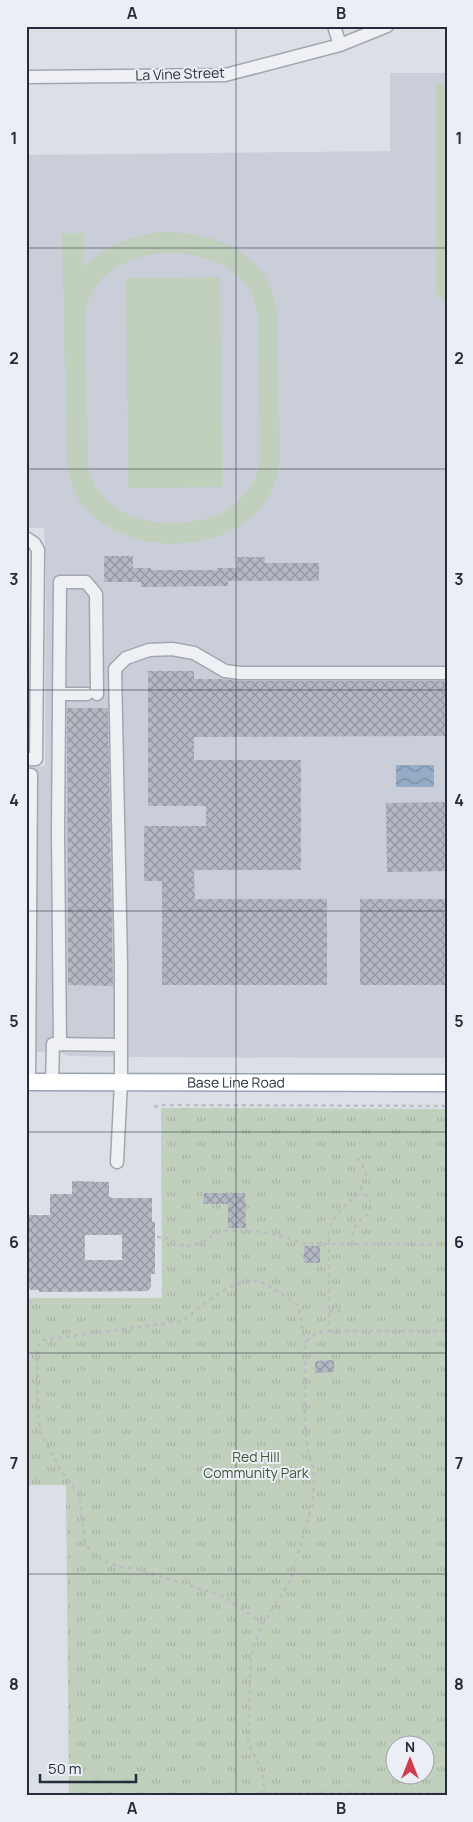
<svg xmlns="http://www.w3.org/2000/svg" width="473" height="1822" font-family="Manrope,sans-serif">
<defs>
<pattern id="park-tufts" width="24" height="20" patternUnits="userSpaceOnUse" patternTransform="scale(1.25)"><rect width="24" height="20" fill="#c1d0bc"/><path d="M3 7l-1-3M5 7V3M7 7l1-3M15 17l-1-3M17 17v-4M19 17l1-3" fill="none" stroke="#a6b3a2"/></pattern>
<pattern id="water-waves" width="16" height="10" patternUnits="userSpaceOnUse" patternTransform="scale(1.25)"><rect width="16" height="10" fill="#95acc7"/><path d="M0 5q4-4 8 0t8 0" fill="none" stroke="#798ca3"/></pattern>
<pattern id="building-cross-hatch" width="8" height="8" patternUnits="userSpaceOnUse" patternTransform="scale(1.25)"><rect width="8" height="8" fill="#b3b8c3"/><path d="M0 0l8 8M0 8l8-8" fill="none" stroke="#9196a0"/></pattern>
</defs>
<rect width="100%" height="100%" fill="#dbdfe6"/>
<!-- built -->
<path fill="#c9ced8" d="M390 73H447V1058L141 1057 67 1056 61 1052H26V767L45 766 46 572 44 528H26V155L390 151Z"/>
<!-- grass -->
<path fill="#c1d0bc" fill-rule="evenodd" d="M447 84V305L436 293V85Z
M164 232C215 232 272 254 277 313L280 457C276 570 77 573 67 463L62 233H83L84 267C106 244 133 235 164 232ZM161 253C201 251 250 266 257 312L260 457C254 543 99 546 88 464L85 319C87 277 124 257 161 253Z
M220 277 223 487 128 488 126 278Z"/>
<!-- park -->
<path fill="url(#park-tufts)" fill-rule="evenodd" d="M161 1108 447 1109V1796H69L66 1485H26V1298H162ZM396 1744H426V1774H396Z"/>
<!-- water -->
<path fill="url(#water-waves)" d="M396 765H434V787H396Z"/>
<!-- building -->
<path fill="url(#building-cross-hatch)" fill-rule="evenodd" d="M104 556H133V568H151V570H217V568H237V557H265V563H319V581H228V586L141 587V582H104Z
M148 671H194V679H223L240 681H447V736L194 737V760H301V870H194L195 899H327V985H162V881H144V826H206V806H148Z
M67 708H108L113 986 68 985Z
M447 802V871L387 872 386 803Z
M360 899H447V985H360Z
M72 1181 109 1182V1196L112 1198H152V1222H155V1274H151V1287L148 1291 39 1292V1290H31L27 1286 26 1215H50V1194H72ZM85 1235H122V1260H85Z
M204 1193H245L246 1228H228V1204H203Z
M304 1246H320V1263H304Z
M334 1360V1372L315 1373V1361Z"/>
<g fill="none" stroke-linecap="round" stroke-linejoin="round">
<!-- minor casing -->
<g stroke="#a1a6b0" stroke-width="15">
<path id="minor" d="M334 26 340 45
M26 77 225 75 340 45 387 26
M26 538 34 543 38 550 36 759H26
M59 694H87
M26 775H31L29 1082
M60 1044 58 833 60 582H86L96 594 97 694
M121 1045V966L115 669 126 658 149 650 172 649 194 653 225 671 240 673H447
M52 1082 53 1044 121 1045V1082L117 1162"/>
</g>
<!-- major casing -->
<g stroke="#9ba3b2" stroke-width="19">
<g id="major">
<path id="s1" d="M26 1082 447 1083"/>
</g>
</g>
<!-- path -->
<path stroke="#babdc4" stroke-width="2.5" stroke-dasharray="4 4" stroke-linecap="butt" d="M154 1107 161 1105 447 1106
M357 1158 366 1171C367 1196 341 1203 331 1224 328 1230 329 1237 329 1244L447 1245
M157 1237 166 1238 186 1247 199 1243 218 1233 226 1231H255L281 1236 304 1244H329V1331C318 1331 312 1335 305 1343V1426L308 1450 314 1471 313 1502 290 1581 263 1624 255 1642 251 1657 248 1743 262 1770 265 1796
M352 1244C353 1237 352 1230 357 1224 366 1212 375 1216 369 1197L360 1191
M329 1311H341
M329 1331H447
M263 1624 223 1596 140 1570 117 1566 102 1560 90 1551 85 1542 79 1494 61 1471 40 1432 38 1416 37 1362 38 1346 42 1340 183 1321 209 1300 226 1289 241 1283 253 1281 264 1283 294 1302 299 1307 305 1343
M266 1793H447"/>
<!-- minor -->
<use href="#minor" stroke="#eef0f4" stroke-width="12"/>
<!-- major -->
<use href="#major" stroke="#fff" stroke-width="16"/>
</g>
<!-- grid -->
<path fill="none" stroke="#252d3c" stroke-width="1" stroke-opacity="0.55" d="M236 26V1796M26 248H447M26 469H447M26 690H447M26 911H447M26 1132H447M26 1353H447M26 1574H447"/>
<g text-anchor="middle" stroke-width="4" stroke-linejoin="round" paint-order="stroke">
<!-- street labels -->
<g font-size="14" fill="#252d3c" stroke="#ebeef4">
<text transform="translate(180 74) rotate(-2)" y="5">La Vine Street</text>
<text dy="5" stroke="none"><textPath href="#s1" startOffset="210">Base Line Road</textPath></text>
</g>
<!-- park labels -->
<g font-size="14" fill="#385833" stroke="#ebeef4">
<text x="256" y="1462">Red Hill<tspan x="256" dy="16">Community Park</tspan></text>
</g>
</g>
<!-- border -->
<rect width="473" height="1822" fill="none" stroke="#ebeef4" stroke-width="55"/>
<!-- north arrow -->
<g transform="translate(410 1760)"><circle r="24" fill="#ebeef4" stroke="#9ca1aa"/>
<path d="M0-4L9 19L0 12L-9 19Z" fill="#ce3d4e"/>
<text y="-8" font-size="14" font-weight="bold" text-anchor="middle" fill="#252d3c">N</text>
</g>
<!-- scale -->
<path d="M40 1774v8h96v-8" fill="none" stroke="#252d3c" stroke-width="2.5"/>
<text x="48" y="1774" font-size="15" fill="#252d3c" stroke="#ebeef4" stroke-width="4" paint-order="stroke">50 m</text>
<rect x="28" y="28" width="418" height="1766" fill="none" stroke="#252d3c" stroke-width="2"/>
<g font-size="16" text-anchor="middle" font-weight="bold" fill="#252d3c">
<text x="132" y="19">A</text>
<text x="341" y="19">B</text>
<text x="14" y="144">1</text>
<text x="459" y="144">1</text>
<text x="14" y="364">2</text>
<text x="459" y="364">2</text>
<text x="14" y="585">3</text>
<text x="459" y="585">3</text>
<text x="14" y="806">4</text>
<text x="459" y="806">4</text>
<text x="14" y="1027">5</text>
<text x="459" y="1027">5</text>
<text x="14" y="1248">6</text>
<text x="459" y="1248">6</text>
<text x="14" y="1469">7</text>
<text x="459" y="1469">7</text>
<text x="14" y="1690">8</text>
<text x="459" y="1690">8</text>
<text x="132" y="1814">A</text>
<text x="341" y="1814">B</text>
</g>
</svg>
